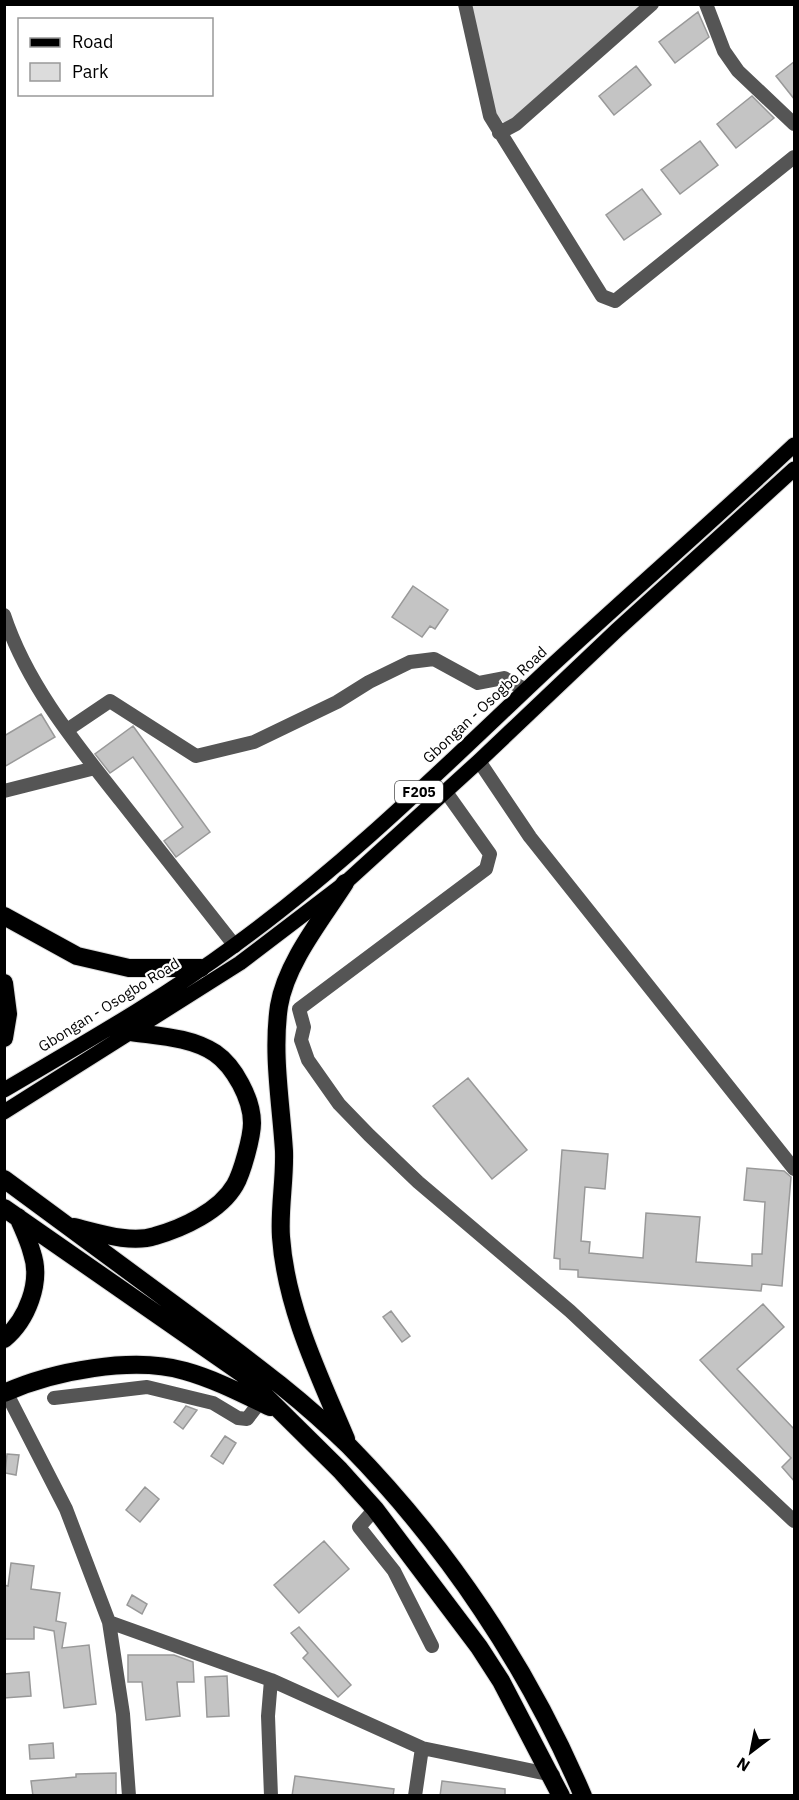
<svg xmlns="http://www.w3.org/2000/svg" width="799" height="1800" font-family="'IBM Plex Sans',sans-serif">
<rect width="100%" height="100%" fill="#fff"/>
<!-- green -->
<path fill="#dcdcdc" d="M468 5H655L515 132 486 107Z"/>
<!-- building -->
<path fill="#c4c4c4" stroke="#999" stroke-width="1.5" d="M698 12 709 37 675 63 659 42Z
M795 61V100L776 76Z
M636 66 651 85 614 115 599 96Z
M752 96 774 118 736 148 717 124Z
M700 141 718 165 680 194 661 170Z
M642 189 661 214 624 240 606 215Z
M413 586 448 610 435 629 430 626 422 637 392 617Z
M41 714 55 737 4 767V736Z
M133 726 210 832 176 857 164 841 183 827 133 757 110 773 95 754Z
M468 1078 527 1150 492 1179 433 1106Z
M562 1150 608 1154 605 1189 585 1187 581 1241 590 1242 589 1253 643 1258 646 1213 700 1217 696 1262 752 1266V1254H762L765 1202 744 1200 747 1168 784 1171 791 1177 782 1286 762 1284 761 1291 578 1277V1270L560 1269V1259L554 1258Z
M763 1304 784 1327 737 1369 795 1430V1482L782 1467 791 1458 700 1360Z
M391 1311 410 1336 402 1342 383 1317Z
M186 1406 197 1410 183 1429 174 1422Z
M225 1436 236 1443 223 1464 211 1456Z
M7 1454 19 1455 16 1475 5 1473Z
M145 1487 159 1499 140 1522 126 1510Z
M324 1541 349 1569 299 1613 274 1585Z
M11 1563 34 1566 31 1589 60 1593 56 1621 66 1623 62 1648 89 1645 96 1704 64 1708 54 1631 34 1627V1639H4V1585L8 1586Z
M132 1595 147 1604 142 1614 127 1605Z
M299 1627 351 1685 338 1697 303 1658 308 1653 291 1633Z
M128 1655H174L193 1662 194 1682H177L180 1716 146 1720 142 1682H128Z
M29 1672 31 1696 4 1698V1674Z
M227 1676 229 1716 207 1717 205 1677Z
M53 1743 54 1758 30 1759 29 1745Z
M116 1773V1796H33L31 1781 76 1777V1774Z
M295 1776 394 1789 393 1796H292Z
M442 1781 505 1789V1796H440Z"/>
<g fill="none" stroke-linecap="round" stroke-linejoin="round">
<!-- major casing -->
<g stroke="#dbdbdb" stroke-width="17">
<path id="major" d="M4 1090C82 1044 162 999 235 945 348 863 446 765 547 670 629 594 713 521 794 445
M4 1112 240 963 345 883 479 761 617 630 794 469"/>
</g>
<!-- highway casing -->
<g stroke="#dbdbdb" stroke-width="20">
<path id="highway" d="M345 883C322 919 286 963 279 1006 272 1054 281 1103 284 1151 285 1180 279 1209 281 1237 286 1308 319 1375 346 1439
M4 916 77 956 129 968H201
M4 983 8 1014 4 1038
M4 1179C65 1224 126 1269 187 1314 243 1356 300 1397 349 1446 447 1546 528 1667 583 1796
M4 1208 243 1374 340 1470 375 1509 479 1647 501 1681 561 1796
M74 1227C99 1233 131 1244 155 1236 183 1228 220 1211 235 1185 242 1173 252 1137 252 1123 252 1099 234 1066 215 1053 191 1037 158 1036 131 1032
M4 1339C27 1320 42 1282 32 1253 29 1241 23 1229 18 1217
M4 1393C53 1371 133 1356 185 1371 214 1379 243 1394 270 1407"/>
</g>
<!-- minor -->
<path stroke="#555" stroke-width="14" d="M465 4 490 116 602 296 615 301 794 157
M706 4 724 51 738 71 794 124
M499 133 516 124 652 4
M4 615C27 685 76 744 121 801 159 849 197 897 235 946
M67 730 110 701 196 756 254 742 337 702 369 682 410 662 434 659 478 683 504 678 526 690
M479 761 530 837 794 1169
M4 791 95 768
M446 792 490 854 486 869 299 1009 304 1027 301 1040 308 1060 339 1104 369 1135 418 1182 570 1311 794 1521
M6 1392 66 1509 109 1622 123 1714 129 1796
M54 1398 147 1387 213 1403 238 1418 247 1419 260 1402
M375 1509 359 1527 394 1571 432 1646
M109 1622 271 1680 422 1748 553 1775
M271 1680 268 1716 271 1796
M415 1796 422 1748"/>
<!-- major -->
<use href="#major" stroke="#000" stroke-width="15"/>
<!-- highway -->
<use href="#highway" stroke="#000" stroke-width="18"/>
</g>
<g text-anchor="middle" stroke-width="4.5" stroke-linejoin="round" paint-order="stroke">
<!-- shield labels -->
<rect fill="#fff" stroke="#4c4c4c" stroke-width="1.5" x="395" y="781" width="48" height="22" rx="4.5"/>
<g font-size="14" font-weight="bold" fill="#000">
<text x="419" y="797">F205</text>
</g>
<!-- street labels -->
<g font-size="15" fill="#000" stroke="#fff">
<text transform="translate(485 705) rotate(-43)" y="5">Gbongan - Osogbo Road</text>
<text transform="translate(109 1005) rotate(-32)" y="5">Gbongan - Osogbo Road</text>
</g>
</g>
<!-- border -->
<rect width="799" height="1800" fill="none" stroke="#000000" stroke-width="12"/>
<!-- legend -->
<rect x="18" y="18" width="195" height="78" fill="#ffffff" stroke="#999999" stroke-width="1.5"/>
<rect x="30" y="38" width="30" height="9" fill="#000000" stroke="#999999" stroke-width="1.5"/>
<text x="72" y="48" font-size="18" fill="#000000">Road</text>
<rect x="30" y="63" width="30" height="18" fill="#dcdcdc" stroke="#999999" stroke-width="1.5"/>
<text x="72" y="78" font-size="18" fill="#000000">Park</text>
<!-- north arrow -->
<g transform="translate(751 1752) rotate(212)" stroke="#ffffff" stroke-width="4.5" paint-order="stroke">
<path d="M0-4.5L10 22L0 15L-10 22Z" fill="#000000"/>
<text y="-9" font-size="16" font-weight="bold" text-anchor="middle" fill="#000000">N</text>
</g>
</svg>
